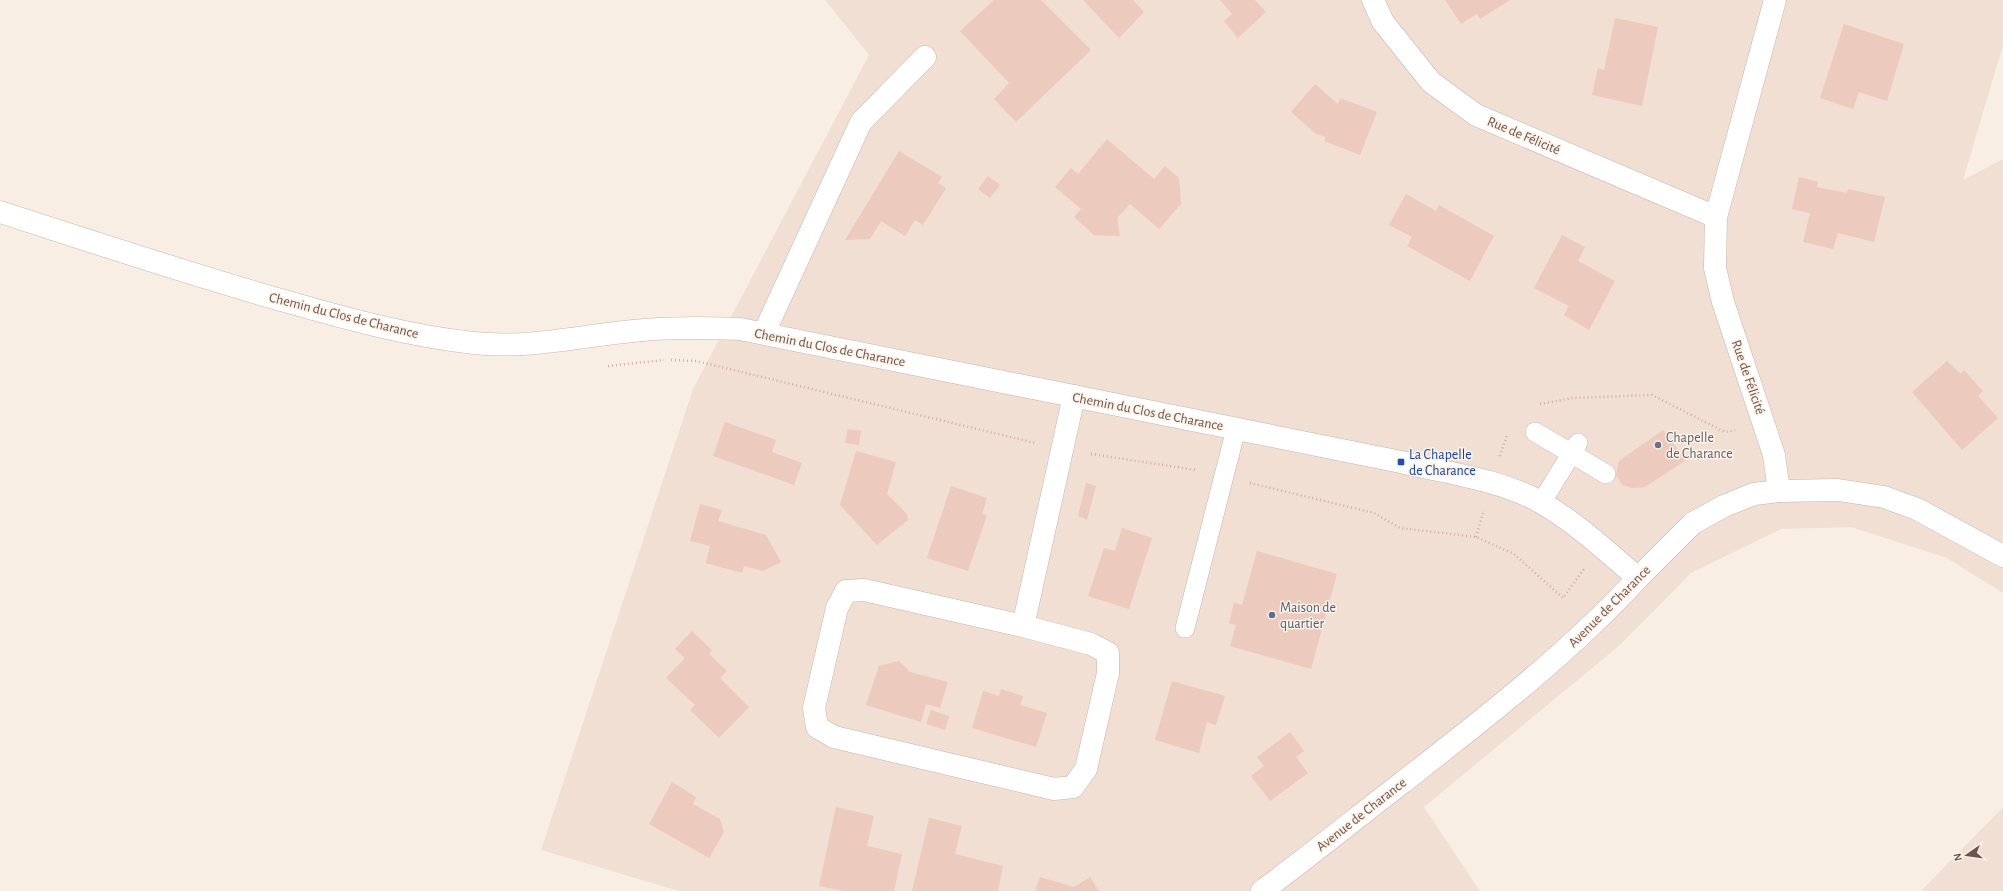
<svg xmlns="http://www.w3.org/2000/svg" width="2003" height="891" font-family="'Alegreya Sans',sans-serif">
<rect width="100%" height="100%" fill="#f9eee3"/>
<!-- residential -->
<path fill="#f0dfd2" d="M825 0H2003V45L1963 180 2003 159V593L1947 558 1851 527 1781 529 1691 573 1620 645 1424 807 1480 891H679L541 850 693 389 869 55Z
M2003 807V891H1921Z"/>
<!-- building -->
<path fill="#eccabe" d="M994 0H1041L1091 50 1016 122 994 99 1009 83 960 31Z
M1083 0H1133L1144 12 1119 38Z
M1220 0H1255L1266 12 1238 38 1224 21 1232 14Z
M1445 0H1510L1480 19 1477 14 1461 24Z
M1615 18 1658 27 1642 106 1592 95 1598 68 1604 70Z
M1844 24 1904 44 1887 101 1859 92 1853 109 1820 98Z
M1315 84 1338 104 1340 98 1377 112 1360 155 1324 141 1326 137 1316 134 1291 112Z
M1107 139 1154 179 1165 166 1179 178 1181 204 1159 229 1130 204 1117 218 1120 236 1094 235 1074 217 1081 209 1055 187 1071 168 1078 174Z
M899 151 942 177 938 183 946 188 923 225 915 220 905 236 881 221 870 239 845 240Z
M988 176 1000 185 990 198 978 189Z
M1799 177 1818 182 1817 187 1847 193 1848 189 1885 197 1874 242 1838 233 1833 249 1803 242 1810 213 1792 209Z
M1406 194 1436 211 1439 205 1494 236 1470 281 1407 246 1412 237 1389 225Z
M1562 235 1585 247 1578 261 1615 281 1589 330 1564 315 1569 306 1534 288Z
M1947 361 1961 374 1964 370 1983 391 1978 396 1998 418 1962 450 1912 392Z
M725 422 776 440 772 452 802 463 794 485 713 456Z
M848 429 861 431 859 445 845 443Z
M1663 430 1686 460 1645 487 1632 488 1622 485 1616 474 1619 461Z
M856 451 896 462 887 494 907 514 908 520 877 545 840 505Z
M1086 483 1096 486 1087 520 1078 516Z
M951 486 987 498 982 514 987 515 968 571 927 558Z
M700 504 722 510 718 521 766 535 781 562 763 571 744 566 742 573 706 563 710 546 690 541Z
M1122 528 1152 538 1129 609 1088 596 1104 548 1115 551Z
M1257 551 1337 574 1311 669 1230 646 1236 625 1229 623 1234 602 1242 605Z
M692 631 712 650 709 654 727 671 720 678 749 707 719 738 690 710 695 705 666 678 685 658 675 649Z
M899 661 910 672 948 682 940 708 926 704 921 722 866 705 879 666Z
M1172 681 1225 696 1216 725 1207 722 1199 753 1155 740Z
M1001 689 1023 696 1020 705 1047 713 1036 747 972 728 983 691 999 696Z
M931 710 949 716 945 730 926 724Z
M1290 732 1304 751 1296 757 1308 773 1270 801 1251 776 1264 766 1257 757Z
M672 782 696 797 693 804 720 819 724 832 709 858 649 824Z
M836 807 874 816 867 846 902 854 894 891H844L819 886Z
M929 818 962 826 955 854 1003 866 998 891H912Z
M1040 877 1074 887 1090 877 1099 891H1035Z"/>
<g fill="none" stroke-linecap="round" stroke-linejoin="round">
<!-- service casing -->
<g stroke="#c8b5ab" stroke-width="20">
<path id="service" d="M1535 432 1606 474
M1541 503 1578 443
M1185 628 1236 429"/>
</g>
<!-- minor casing -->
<g stroke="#c8b5ab" stroke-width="23">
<path id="minor" d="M1373 0 1383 22 1431 82 1476 115 1716 217
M1775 0 1716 217 1715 268 1723 302 1774 455 1779 491
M764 333 861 122 925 57
M864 590 1023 626 1091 644 1108 653V673L1086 769 1073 787 1054 789 834 737 817 727 814 708 837 608 846 591Z
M1023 626 1074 396
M1262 891C1310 856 1356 818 1403 782 1485 718 1568 654 1638 578"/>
</g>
<!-- tertiary casing -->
<g stroke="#c8b5ab" stroke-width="23">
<path id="tertiary" d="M0 212C93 242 186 273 281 300 344 318 408 336 474 343 528 349 580 336 633 331 669 327 705 328 740 329L1401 462C1447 473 1500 479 1542 503 1578 524 1607 552 1638 578L1693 523 1724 506 1754 494 1779 491 1838 490 1884 497 1917 509 2003 556"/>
</g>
<!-- path -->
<path stroke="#d0ada1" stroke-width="2.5" stroke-dasharray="1 3" stroke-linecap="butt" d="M671 360 696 361 1035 443
M608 366 664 360
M1540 404 1573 398 1652 395 1725 432 1735 430
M1091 454 1196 470
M1500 456 1507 435
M1250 483 1374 513 1400 528 1476 537 1514 554 1563 598 1584 569
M1476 537 1484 510"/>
<!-- service -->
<use href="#service" stroke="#fff" stroke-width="19"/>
<!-- minor -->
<use href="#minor" stroke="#fff" stroke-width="22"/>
<!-- tertiary -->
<use href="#tertiary" stroke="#fff" stroke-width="22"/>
</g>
<!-- markers -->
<circle fill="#6b7280" stroke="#fdf2e8" stroke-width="1.5" cx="1658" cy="445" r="4"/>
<rect fill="#1a4fb4" stroke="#fdf2e8" stroke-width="1.5" x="1397" y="458" width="8" height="8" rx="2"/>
<circle fill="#5c6f8a" stroke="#fdf2e8" stroke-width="1.5" cx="1272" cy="615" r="4"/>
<g text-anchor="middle" stroke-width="3" stroke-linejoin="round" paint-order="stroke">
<!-- street labels -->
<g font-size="14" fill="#6e544c" stroke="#fdf2e8">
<text transform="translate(1524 135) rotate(23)" y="5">Rue de Félicité</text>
<text transform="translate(344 315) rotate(14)" y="5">Chemin du Clos de Charance</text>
<text transform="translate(830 347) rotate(11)" y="5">Chemin du Clos de Charance</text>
<text transform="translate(1749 377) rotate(71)" y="5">Rue de Félicité</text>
<text transform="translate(1148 411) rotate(11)" y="5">Chemin du Clos de Charance</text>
<text transform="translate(1609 606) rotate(-45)" y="5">Avenue de Charance</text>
<text transform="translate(1361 814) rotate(-38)" y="5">Avenue de Charance</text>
</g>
<!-- worship labels -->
<g font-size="14" fill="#5b616d" stroke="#fdf2e8" text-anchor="start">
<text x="1666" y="442">Chapelle<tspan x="1666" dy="16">de Charance</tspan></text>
</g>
<!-- transit labels -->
<g font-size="14" fill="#164399" stroke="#fdf2e8" text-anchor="start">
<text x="1409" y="459">La Chapelle<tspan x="1409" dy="16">de Charance</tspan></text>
</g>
<!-- service labels -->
<g font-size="14" fill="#4e5e75" stroke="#fdf2e8" text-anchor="start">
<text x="1280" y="612">Maison de<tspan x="1280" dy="16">quartier</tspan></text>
</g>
</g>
<!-- north arrow -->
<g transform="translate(1967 855) rotate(257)" stroke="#fdf2e8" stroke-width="3" paint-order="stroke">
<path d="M0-3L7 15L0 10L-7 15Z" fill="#6e544c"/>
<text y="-6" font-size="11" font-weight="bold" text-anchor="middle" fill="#6e544c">N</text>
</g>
</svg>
